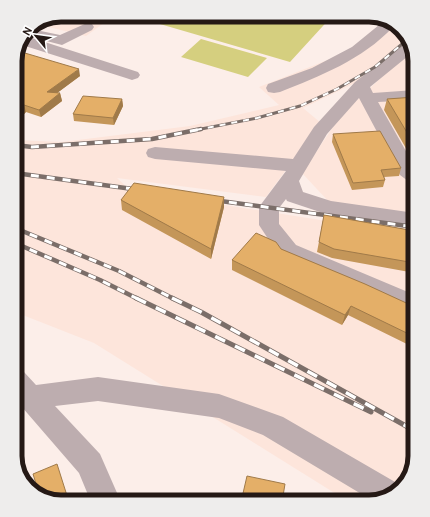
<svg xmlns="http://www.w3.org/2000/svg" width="430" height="517" font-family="Overpass,sans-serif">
<rect width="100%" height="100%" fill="#fceee9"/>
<!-- built -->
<path fill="#fde5db" d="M61 15H115L86 36 36 24Z
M376 17 407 35 410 43 355 83 303 108 321 123 266 197 117 178 130 190 415 235V457L410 477 395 494 370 502H349L94 343 15 312V140L62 142 190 126 279 105 259 87 353 50 382 22 374 20Z
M412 49 415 60V214L329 202 302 173 341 115Z"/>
<!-- green -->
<path fill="#d5cf7f" d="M129 15H333L290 62Z
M201 39 267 58 248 77 181 57Z"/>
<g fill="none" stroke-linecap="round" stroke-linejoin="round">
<!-- minor -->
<path fill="#bdadaf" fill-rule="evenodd" d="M379 19 393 27C362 60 320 76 280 92L274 93 268 92 266 88 268 84 312 68 352 47 379 25 377 22Z
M87 23 92 24 94 27 92 30 62 45 31 37 29 34 31 31 36 30 60 35Z
M26 36 138 72 140 75 138 78 132 80 126 78 22 45Z
M409 42 413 52 370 87 373 93 415 90V100L378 102 415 167V183L408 181 400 175 359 98 327 134 299 181 303 192 331 201 415 213V227L329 215 287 201 286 199 279 208V224L296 245 415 295V314L280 257 259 225V207L286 171 155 159 148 157 146 153 148 149 155 147 293 159 314 127 355 82 406 43Z
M15 369 24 372 36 385 98 377 219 394 283 417 402 486 395 494 373 501 263 435 219 418 98 401 55 406 100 454 121 502H91L79 473 15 399Z"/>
<!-- rail-far2 casing -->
<g stroke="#7b6e69" stroke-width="3">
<path id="rail-far2" d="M196 130 257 118 300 106 337 89 375 67 408 39"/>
</g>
<!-- rail-far1 casing -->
<g stroke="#7b6e69" stroke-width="4.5">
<path id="rail-far1" d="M15 145 32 147 152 139 201 129
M15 173 140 190
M213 200 415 227
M15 228 119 271 174 299
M15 243 100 280 138 299"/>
</g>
<!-- rail casing -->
<g stroke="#7b6e69" stroke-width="5">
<path id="rail" d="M136 298 371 412
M172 298 201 312 415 431"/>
</g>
<!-- rail-far2 -->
<use href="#rail-far2" stroke="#fff" stroke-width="2" stroke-dasharray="6" stroke-linecap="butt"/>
<!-- rail-far1 -->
<use href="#rail-far1" stroke="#fff" stroke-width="3" stroke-dasharray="8" stroke-linecap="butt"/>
<!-- rail -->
<use href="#rail" stroke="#fff" stroke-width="3.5" stroke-dasharray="11" stroke-linecap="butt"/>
</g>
<!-- wall -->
<path fill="#c49659" d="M62 15H96L85 22Z
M15 57 80 76 57 93H60L62 101 41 117 26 112 23 115 21 114 15 120Z
M415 97V164L384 110 387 99Z
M122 99 123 106 114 125 74 121 73 114Z
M333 134 401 168 399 176 384 177 385 180 383 187 352 190 332 142Z
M224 197V207L211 259 122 210 121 200Z
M324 215 415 231V273L332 258 317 252Z
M281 249 415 307V348L348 315 342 325 232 270V260Z"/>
<!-- shaded-wall -->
<path fill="#a07a49" d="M83 15H96L85 22Z
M79 69 80 76 49 99 47 92Z
M60 93 62 101 41 117 39 110Z
M122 99 123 106 114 125 113 118Z
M24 105 26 112 23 115 21 107Z
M19 107 21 114 15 120V111Z
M224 197V207L211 259V249Z
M351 306 348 315 342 325 345 315Z"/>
<!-- building -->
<path fill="#e4af68" stroke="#a07a49" d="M18 51 79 69 47 92 60 93 39 110 24 105 21 107H19L15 111V57Z
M83 96 122 99 113 118 73 114Z
M415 97V146L387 99Z
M380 131 401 168 381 170 385 180 353 183 333 134Z
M134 183 224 197 211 249 121 200Z
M324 215 415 231V263L334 249 319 242Z
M256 233 276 242 281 249 365 284 415 307V337L351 306 345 315 232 260Z
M57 464 69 502H58L38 490 33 474Z
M247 476 285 484 282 502H241Z"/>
<!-- crop -->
<path d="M0 0H430V517H0ZM61 22H369A39 39 0 0 1 408 61V456A39 39 0 0 1 369 495H61A39 39 0 0 1 22 456V61A39 39 0 0 1 61 22Z" fill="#eeedec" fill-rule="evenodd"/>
<path fill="none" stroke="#251915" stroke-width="5" d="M61 22H369A39 39 0 0 1 408 61V456A39 39 0 0 1 369 495H61A39 39 0 0 1 22 456V61A39 39 0 0 1 61 22Z"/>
<!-- north arrow -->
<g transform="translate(36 36) rotate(299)" stroke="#ffffff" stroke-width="3" paint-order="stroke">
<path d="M0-3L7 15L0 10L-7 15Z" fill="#251915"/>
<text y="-6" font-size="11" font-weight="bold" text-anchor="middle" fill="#251915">N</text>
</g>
</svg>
